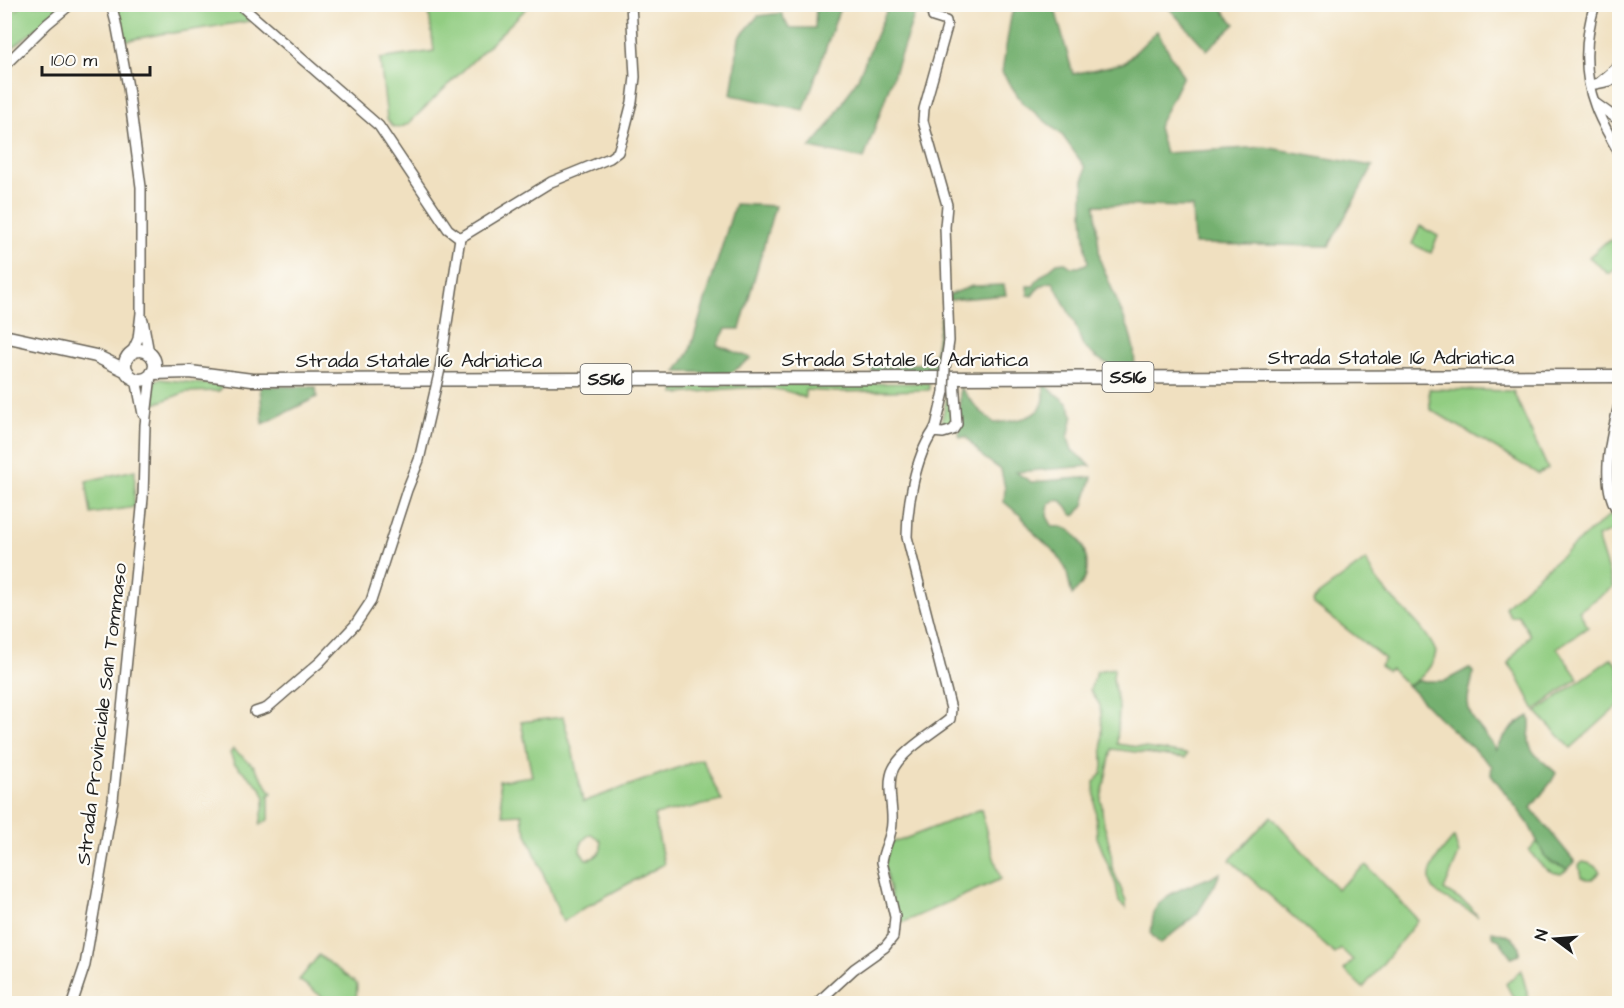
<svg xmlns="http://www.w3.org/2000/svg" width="1624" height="1008" font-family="'Architects Daughter',sans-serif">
<rect width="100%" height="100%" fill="#fdfcf7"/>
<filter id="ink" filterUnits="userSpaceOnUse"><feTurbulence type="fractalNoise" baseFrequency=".0167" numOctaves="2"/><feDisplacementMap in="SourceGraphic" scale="12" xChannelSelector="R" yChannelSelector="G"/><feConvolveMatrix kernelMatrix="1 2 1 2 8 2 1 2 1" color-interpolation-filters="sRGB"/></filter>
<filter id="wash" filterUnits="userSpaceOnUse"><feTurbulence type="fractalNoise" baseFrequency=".008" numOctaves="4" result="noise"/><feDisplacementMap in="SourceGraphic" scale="24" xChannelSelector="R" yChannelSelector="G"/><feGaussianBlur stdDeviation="1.35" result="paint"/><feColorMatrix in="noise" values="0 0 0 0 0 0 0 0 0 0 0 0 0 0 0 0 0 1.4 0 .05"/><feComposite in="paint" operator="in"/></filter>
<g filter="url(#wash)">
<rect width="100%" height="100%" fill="#f0e0c0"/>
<!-- green -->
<path fill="#92cd82" stroke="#57744f" stroke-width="1.5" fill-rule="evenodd" d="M5 5H10L17 10 20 7 17 5H65L5 54Z
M117 5H233L250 21 173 33H166L123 41Z
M428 5H530L408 124 399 128 392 126 387 119 380 59 434 51Z
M1420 226 1438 236 1431 253 1412 244Z
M1619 238V266L1609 274 1589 257 1606 242Z
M159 379 223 386 219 391 186 392 152 405 154 381Z
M929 383V390L837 392 805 390V398C767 379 716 392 674 394L675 385Z
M1429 389 1513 391 1548 469 1538 474 1430 409Z
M948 392 951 393 955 418 952 427 945 429 941 424Z
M135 470 134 507 91 514 86 481Z
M1611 514 1617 529 1597 537 1613 587 1579 611 1588 627 1557 648 1578 678 1535 710 1515 672 1508 663 1530 635 1518 615 1511 617 1505 607 1535 578Z
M1366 560C1380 597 1421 616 1436 652 1433 667 1421 679 1408 686L1391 669 1387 671 1380 666 1385 659 1314 604 1313 601 1318 595Z
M1612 658 1619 668V705L1571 748 1536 712Z
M1114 668 1113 680 1119 709 1117 744 1187 754 1185 758 1112 749 1101 799 1103 820 1111 850 1112 867 1126 901V908L1119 902 1116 885 1097 837 1094 782 1102 773 1103 766 1102 725 1100 705 1090 690 1097 671Z
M563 717 573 753 583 802 702 759 722 801 654 815 664 864 577 912 563 922 523 824 522 814 503 815 499 781 532 776 521 722ZM591 834 600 840C604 850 598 859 586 859L580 851C580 843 583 838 591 834Z
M233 749 254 766 272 793 269 795V819L260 825 265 798 261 788 234 763 230 753Z
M981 809 988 839 1001 879 897 925 884 864 891 842 899 841Z
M1271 816 1337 889 1366 865 1418 920 1363 988 1344 970 1353 960 1341 949 1335 954 1230 860Z
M1454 837 1459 854 1444 890 1470 906 1478 917C1467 907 1453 904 1441 896 1415 878 1441 852 1454 837Z
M1538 841C1541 853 1556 867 1568 869L1561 874C1545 872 1538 863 1529 850Z
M1583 862C1590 863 1596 866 1600 872L1592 879H1587L1581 877 1579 865Z
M319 955 357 984 356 1003H331L299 980Z
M1521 970 1530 1003H1516L1506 984Z"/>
<!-- forest -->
<path fill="#75b070" stroke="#486646" stroke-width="1.5" d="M816 5H841L804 110 731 95 739 38 758 16 781 13 789 28H815Z
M889 5H918L864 159 810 148 829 125 858 78Z
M1018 5H1052L1055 9 1073 74 1124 63 1157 31 1183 76 1158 127 1165 153 1265 147 1373 166 1329 246 1194 244 1192 207 1095 205 1100 260 1129 330 1134 349 1135 371 1110 372 1108 364 1097 358 1083 346 1075 324 1053 282C1043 283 1037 288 1032 296L1028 295 1027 286H1034L1037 280 1057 263 1064 262 1071 267H1079L1088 263C1083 232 1081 199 1085 167L1062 135 1022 102 1002 72 1011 16Z
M1166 5H1218L1235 24 1207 50Z
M735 204 775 206 740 329H726L717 345 751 358 731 373 676 372 689 353Z
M1004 285 1006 295 949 300V295L972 286Z
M945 314V336L941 371 872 372V366L933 363 941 316Z
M1043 383 1068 404 1073 415 1068 438 1072 450 1091 466 1016 472 1031 482 1092 477 1084 505 1076 515H1072L1062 501 1055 500 1049 504 1047 516 1053 527C1077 523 1091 555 1086 575 1084 583 1077 590 1072 595L1066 569 1056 553 1036 535 1021 516 1004 502 1005 488 1001 470 983 457 966 437H959L960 387 977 408 994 423C1009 421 1037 420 1043 403 1045 397 1044 389 1043 383Z
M260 386 316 387 317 397 263 424Z
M1469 668 1473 672C1473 682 1468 690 1468 701 1468 722 1486 731 1496 750 1502 736 1515 724 1529 716 1532 724 1529 731 1529 739 1530 756 1546 762 1556 773L1551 782 1531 808 1575 862 1568 869 1552 863 1544 855 1528 823 1491 774 1492 766 1438 717 1408 686 1418 681H1445Z
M1220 873 1215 885 1197 914 1160 944 1151 934C1152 927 1152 917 1155 910 1162 891 1203 882 1220 873Z
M1492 931C1506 934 1522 938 1519 955L1512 958 1500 941 1492 935Z"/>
</g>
<g filter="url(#ink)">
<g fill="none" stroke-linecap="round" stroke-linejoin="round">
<!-- minor casing -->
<g stroke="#666155" stroke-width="12">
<path id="minor" d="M111 4 116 23 128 87 141 187V313L138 339 132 352
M239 4 379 126 448 229 460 238 440 369
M931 4 933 17 946 21 947 27 924 109 923 121 947 205 945 227 949 341 945 368
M1595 4C1585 36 1583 74 1595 105 1601 123 1612 139 1620 155
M4 66 47 24 71 4
M1600 82 1620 65
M1590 85 1610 81 1620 75
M1595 103 1620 121
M460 238 551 182 610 158 618 152 624 133 632 102 635 77 631 4
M143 320 149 353
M136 379 143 414
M1620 401C1612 433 1597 486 1620 514
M933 432 936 426 944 392
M255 712 267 708 320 662 355 625 371 601 407 490 419 460 435 391
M72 1004 85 965 113 800 143 498 145 425 151 375
M816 1004 854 969 885 947 893 937 895 917 882 862C883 848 892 838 892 822 893 807 887 787 892 772 899 752 934 732 950 719L951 709 907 537C907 506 915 458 933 432L943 433 953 430 957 424 954 378"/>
</g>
<!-- major casing -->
<g stroke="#666155" stroke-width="15">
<path id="major" d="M4 336 96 356 127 371
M125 365a15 15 0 1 1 30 0a15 15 0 1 1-30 0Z
M152 373 190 372 252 380 1620 376"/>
</g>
<!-- minor -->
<use href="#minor" stroke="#fff" stroke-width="9"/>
<!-- major -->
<use href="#major" stroke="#fff" stroke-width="12"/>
<!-- minor-bridge casing -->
<g stroke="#666155" stroke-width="12" stroke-linecap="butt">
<path id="minor-bridge" d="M435 391 440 369
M944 392 945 368"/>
</g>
<!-- minor-bridge -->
<use href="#minor-bridge" stroke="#fff" stroke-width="9"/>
</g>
</g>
<g text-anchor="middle" stroke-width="4.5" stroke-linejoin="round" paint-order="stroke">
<!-- shield labels -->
<g fill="#fdfcf7" stroke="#605f5e" stroke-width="1.5">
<rect x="1102.5" y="362" width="51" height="30" rx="4.5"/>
<rect x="580.5" y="364" width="51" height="30" rx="4.5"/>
</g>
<g font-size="18" font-weight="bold" fill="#1c1c1c">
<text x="1128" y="383">SS16</text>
<text x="606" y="385">SS16</text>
</g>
<!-- street labels -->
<g font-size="20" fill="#1c1c1c" stroke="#fdfcf7">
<text x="1391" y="364">Strada Statale 16 Adriatica</text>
<text x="905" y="366">Strada Statale 16 Adriatica</text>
<text x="419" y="367">Strada Statale 16 Adriatica</text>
<text transform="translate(101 714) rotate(-83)" y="7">Strada Provinciale San Tommaso</text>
</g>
</g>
<!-- margin -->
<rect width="1624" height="1008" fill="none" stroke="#fdfcf7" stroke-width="24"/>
<!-- north arrow -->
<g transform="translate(1555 939) rotate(286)" stroke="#fdfcf7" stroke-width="4.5" paint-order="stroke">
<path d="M0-4.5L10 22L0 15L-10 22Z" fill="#1c1c1c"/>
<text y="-9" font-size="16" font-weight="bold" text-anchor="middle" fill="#1c1c1c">N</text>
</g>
<!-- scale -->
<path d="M42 66v9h108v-9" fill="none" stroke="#1c1c1c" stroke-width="3"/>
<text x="51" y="66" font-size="18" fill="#1c1c1c" stroke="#fdfcf7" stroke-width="4.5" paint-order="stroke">100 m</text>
</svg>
